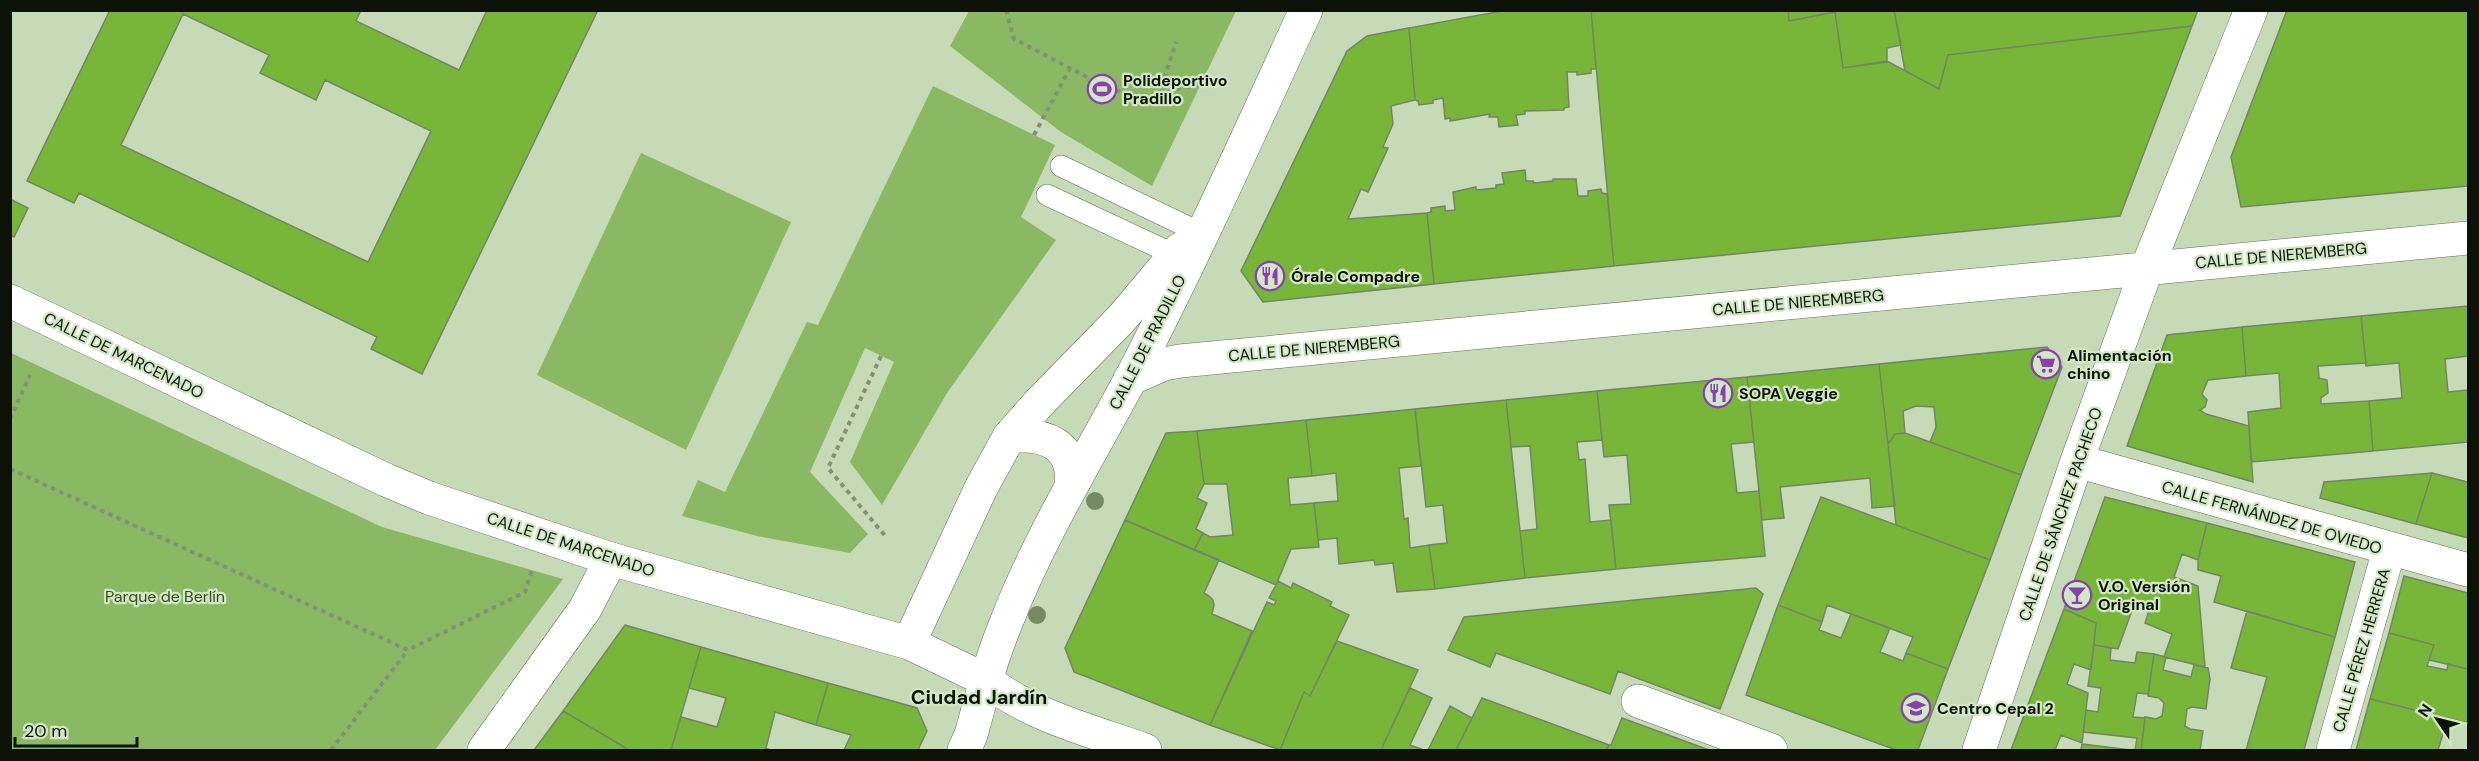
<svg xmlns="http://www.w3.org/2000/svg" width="2479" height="761" font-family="'DM Sans',sans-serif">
<rect width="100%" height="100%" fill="#c6dab7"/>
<!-- green -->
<path fill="#8ab863" d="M969 11V10L1236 11 1152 186 1061 132 950 46Z
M933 86 1055 145 1021 217 1056 240 947 393 882 505 850 462 894 362 865 348 810 472 868 534 850 553 757 536 682 516 698 480 725 492 807 322 818 325Z
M641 153 791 222 686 450 537 375Z
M11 353 382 527 563 579 435 750H11Z"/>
<!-- building -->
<path fill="#78b63a" stroke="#738565" stroke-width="1.5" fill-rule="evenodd" d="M110 10H361L356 21 459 70 487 10H598L422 374 371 349 377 337 79 193 74 203 27 181ZM183 14 269 55 260 73 316 100 325 80 431 131 368 262 121 145Z
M1507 10H1591L1596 69H1591V73L1577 75V72H1567L1569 107 1564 108V110L1525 111V114L1516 115 1518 125 1499 127 1498 117H1489L1490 114 1450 121V118L1445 119 1443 98 1433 100V103L1419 105 1418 101 1415 100 1409 28Z
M1591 10H1788L1789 21 1835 12 1843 68 1887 61 1939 89 1948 55 2192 26 2120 216 1614 266Z
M1788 10H1894L1901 45 1887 48V62L1843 68 1835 12 1789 21Z
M1894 10H2198L2192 26 1948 55 1939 89 1905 71Z
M2287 10H2468V186L2241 207 2231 157Z
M1409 28 1415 100 1391 106 1393 124 1383 147 1388 148 1368 192 1361 189 1348 219 1427 213 1434 284 1263 302 1241 271 1347 51 1367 36Z
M1525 170 1526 181H1533L1534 183 1553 181V179H1576L1578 196H1588V191L1601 189 1602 193 1607 194 1614 266 1434 284 1427 213 1431 212V208L1445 206V211L1455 210 1453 192 1476 187V190L1496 188V185L1504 184 1502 173Z
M10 199 28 208 14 237 10 235Z
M2468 306V356L2445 359 2448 392 2468 390V442L2373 451 2369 401 2402 398 2399 363 2366 366 2361 316Z
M2361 316 2366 363 2318 366 2319 378 2327 380 2328 393 2321 398V404L2369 401 2373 451 2251 462 2248 412 2281 408 2279 373 2246 376 2242 327Z
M2242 327 2246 376 2208 380 2202 394 2207 400 2205 407 2200 410 2206 414 2249 426 2253 482 2127 446 2167 335Z
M2047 347 2062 367 2021 475 1930 442 1936 427 1934 407 1916 406 1903 411 1905 433 1895 434 1888 444 1879 364Z
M1879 364 1895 506 1872 508 1870 478 1780 487 1784 518 1762 520 1747 377Z
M1747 377 1754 442 1731 444 1737 493 1759 491 1765 556 1616 569 1609 505 1631 504 1627 455 1604 457 1597 391Z
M1597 391 1602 440 1577 442 1579 460 1585 459 1590 522 1611 520 1616 569 1525 578 1520 531 1537 529 1530 446 1511 447 1506 400Z
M1506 400 1525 578 1435 589 1429 545 1447 543 1443 505 1426 507 1415 409Z
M1415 409 1421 466 1399 468 1404 519 1408 518 1410 548 1429 545 1435 589 1397 592 1393 563 1375 565 1374 560 1339 564 1337 538 1318 540 1314 503 1338 501 1336 473 1312 476 1306 420Z
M1306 420 1312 476 1288 478 1290 505 1314 503 1319 547 1291 549 1276 585 1194 550 1203 533 1210 537 1233 535 1227 484H1204L1197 431Z
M1197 431 1204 484 1197 498 1207 503 1196 529 1203 533 1194 550 1125 520 1166 433Z
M1905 433 2021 475 1990 560 1896 525 1888 444 1895 434Z
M2432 473 2468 482V538L2416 524Z
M2432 473 2416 524 2320 498 2324 482Z
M1821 497 1990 560 1948 669 1906 653 1913 637 1827 605 1822 622 1778 605Z
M2105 497 2207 523 2198 560 2182 554 2174 577 2198 586 2205 667 2164 657 2172 634 2145 623 2150 607 2135 602 2118 649 2094 645 2096 623 2064 609Z
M1125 520 1219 560 1204 593 1209 596 1213 600 1214 605 1212 614 1252 631 1210 725 1074 672 1065 648Z
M2207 523 2355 562 2335 637 2214 602 2221 576 2198 570V560Z
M2404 576 2468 593V669L2429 660 2434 645 2389 633Z
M1278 581 1291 588 1293 583 1332 602 1330 606 1349 615 1310 696 1304 692 1280 750 1210 725 1267 602 1274 605 1276 601 1269 598Z
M1756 588 1763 594 1720 709 1618 671 1610 694 1496 653 1490 667 1448 650 1464 617Z
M1778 605 1822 622 1819 630 1841 638 1851 614 1890 628 1880 652 1903 661 1906 653 1948 669 1918 750H1896L1746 695Z
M2064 609 2096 623 2091 670 2074 664 2067 684 2088 693 2082 743 2061 735 2055 750H2011Z
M2247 611 2335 637 2304 750H2246L2267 677 2231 668Z
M625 625 701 647 671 750H629L563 711Z
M2389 633 2434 645 2427 666 2447 670 2448 664 2468 669V723L2370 699Z
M1337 641 1418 670 1381 750H1280L1304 692 1310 696Z
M2094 645 2111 648 2110 660 2135 663 2137 652 2154 654 2148 694 2137 693 2133 717 2145 718 2141 750H2135L2137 738 2083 732 2086 710 2098 712 2101 688 2088 686Z
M701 647 828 683 816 725 775 712 766 748 770 750H671L681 717 717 727 726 698 689 688Z
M2154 654 2166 657 2163 670 2191 677 2194 665 2208 668 2210 679 2206 709 2192 707 2187 709 2185 726 2190 729 2203 731 2200 750H2141L2145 717 2156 719 2162 716 2164 703 2159 698 2148 696Z
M828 683 917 708 927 731 918 750H844L851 735 816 725Z
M1410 688 1432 698 1410 745 1424 750H1381Z
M1482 698 1609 745 1606 750H1456Z
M2370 699 2448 718 2438 750H2356Z
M1450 706 1472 718 1456 750H1428Z
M563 711 626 748 624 750H534Z
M1622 718 1709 750H1606L1609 745H1611Z
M2082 744 2131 750H2081Z"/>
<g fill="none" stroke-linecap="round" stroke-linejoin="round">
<!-- service casing -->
<g stroke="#5f7152" stroke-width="22">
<path id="service" d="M1061 166 1194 230
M1047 195 1175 255"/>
</g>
<!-- minor casing -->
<g stroke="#5f7152" stroke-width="34">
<path id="minor" d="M10 301 386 480 429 498 611 559
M1130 379 1164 364 1180 361 2468 238
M1009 437C1045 432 1076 445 1071 486
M2077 461 2468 570
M986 680C1031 716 1092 731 1145 750
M1638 701 1771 750
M1979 750 2077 461 2147 268 2251 10
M2333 750 2389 550"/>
</g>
<!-- tertiary casing -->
<g stroke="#5f7152" stroke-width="34">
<path id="tertiary" d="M909 643 981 488 1009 437 1038 404 1122 318 1180 249
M484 750 585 609 611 559 909 643 986 680
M964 750 971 735C981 698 991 659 1006 623 1039 538 1087 460 1130 380 1193 259 1249 134 1306 10"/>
</g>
<!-- path -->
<path stroke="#839277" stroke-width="4" stroke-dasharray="4.5 4.5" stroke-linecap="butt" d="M1006 10 1014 39 1085 76 1125 94 1159 96 1180 88 1212 83
M1159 95 1176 42
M1034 135 1070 68
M881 356 828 468 887 538
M10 419 30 375
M10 469 408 650 525 592 532 570
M331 750 408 650"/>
<!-- service -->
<use href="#service" stroke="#fff" stroke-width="21"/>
<!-- minor -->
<use href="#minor" stroke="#fff" stroke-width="33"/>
<!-- tertiary -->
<use href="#tertiary" stroke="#fff" stroke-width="33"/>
</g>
<!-- trees -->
<g fill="#758c62">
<circle cx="1095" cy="501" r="9"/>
<circle cx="1037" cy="615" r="9"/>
</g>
<!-- icons -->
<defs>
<g id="stadium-ring" transform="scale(1.5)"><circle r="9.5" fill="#d2e7c4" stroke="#8a3fb1" stroke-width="1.5"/><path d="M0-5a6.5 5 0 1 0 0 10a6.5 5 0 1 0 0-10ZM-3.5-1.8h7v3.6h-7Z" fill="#8a3fb1"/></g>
<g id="restaurant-ring" transform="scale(1.5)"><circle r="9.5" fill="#d2e7c4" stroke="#8a3fb1" stroke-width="1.5"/><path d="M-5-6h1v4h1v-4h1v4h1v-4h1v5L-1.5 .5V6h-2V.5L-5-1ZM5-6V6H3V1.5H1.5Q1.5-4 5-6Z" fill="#8a3fb1"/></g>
<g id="supermarket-ring" transform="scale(1.5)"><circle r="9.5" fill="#d2e7c4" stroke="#8a3fb1" stroke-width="1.5"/><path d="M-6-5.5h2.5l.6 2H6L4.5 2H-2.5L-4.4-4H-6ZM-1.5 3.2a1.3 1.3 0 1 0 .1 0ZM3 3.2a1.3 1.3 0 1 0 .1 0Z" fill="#8a3fb1"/></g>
<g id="bar-ring" transform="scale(1.5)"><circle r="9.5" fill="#d2e7c4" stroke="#8a3fb1" stroke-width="1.5"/><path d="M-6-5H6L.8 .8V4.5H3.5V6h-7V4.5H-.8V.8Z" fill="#8a3fb1"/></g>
<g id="school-ring" transform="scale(1.5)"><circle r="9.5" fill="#d2e7c4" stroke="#8a3fb1" stroke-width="1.5"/><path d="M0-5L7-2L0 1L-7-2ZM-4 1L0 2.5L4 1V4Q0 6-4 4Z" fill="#8a3fb1"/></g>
</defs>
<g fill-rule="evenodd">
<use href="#stadium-ring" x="1102" y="89"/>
<use href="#restaurant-ring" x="1270" y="276"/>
<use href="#supermarket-ring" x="2046" y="364"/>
<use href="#restaurant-ring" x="1718" y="393"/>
<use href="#bar-ring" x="2077" y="595"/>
<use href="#school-ring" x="1916" y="708"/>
</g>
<g text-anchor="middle" stroke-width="4.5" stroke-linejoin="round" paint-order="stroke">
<!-- poi labels -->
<g font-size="16" font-weight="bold" fill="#0c1207" stroke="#d2e7c4" text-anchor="start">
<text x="1123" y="86">Polideportivo<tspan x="1123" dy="18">Pradillo</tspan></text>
<text x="1291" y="282">Órale Compadre</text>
<text x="2067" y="361">Alimentación<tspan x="2067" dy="18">chino</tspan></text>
<text x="1739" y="399">SOPA Veggie</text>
<text x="2098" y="592">V.O. Versión<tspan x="2098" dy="18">Original</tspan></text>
<text x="1937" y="714">Centro Cepal 2</text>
</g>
<!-- street labels -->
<g font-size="16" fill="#0c1207" stroke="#d2e7c4">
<text transform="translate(2281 255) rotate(-5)" y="6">CALLE DE NIEREMBERG</text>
<text transform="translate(1798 302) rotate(-5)" y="6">CALLE DE NIEREMBERG</text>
<text transform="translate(1147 342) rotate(-63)" y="6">CALLE DE PRADILLO</text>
<text transform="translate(1314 348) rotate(-5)" y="6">CALLE DE NIEREMBERG</text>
<text transform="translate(124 355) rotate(26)" y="6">CALLE DE MARCENADO</text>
<text transform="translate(2060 514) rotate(-71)" y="6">CALLE DE SÁNCHEZ PACHECO</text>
<text transform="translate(2272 517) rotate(16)" y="6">CALLE FERNÁNDEZ DE OVIEDO</text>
<text transform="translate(571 544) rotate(18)" y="6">CALLE DE MARCENADO</text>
<text transform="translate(2361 650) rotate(-74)" y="6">CALLE PÉREZ HERRERA</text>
</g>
<!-- park labels -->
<g font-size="16" fill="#334c1d" stroke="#d2e7c4">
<text x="165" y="602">Parque de Berlín</text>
</g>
<!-- quarter labels -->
<g font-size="20" font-weight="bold" fill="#0c1207" stroke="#d2e7c4">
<text x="979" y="704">Ciudad Jardín</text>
</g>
</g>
<!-- border -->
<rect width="2479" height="761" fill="none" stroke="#0c1207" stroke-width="24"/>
<!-- north arrow -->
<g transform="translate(2437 719) rotate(305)" stroke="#d2e7c4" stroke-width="4.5" paint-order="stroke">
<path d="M0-4.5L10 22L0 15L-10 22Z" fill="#0c1207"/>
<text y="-9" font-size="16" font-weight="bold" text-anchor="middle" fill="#0c1207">N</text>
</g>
<!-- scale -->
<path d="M15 737v9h122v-9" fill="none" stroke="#0c1207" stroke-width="3"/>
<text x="24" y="737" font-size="18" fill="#0c1207" stroke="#d2e7c4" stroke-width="4.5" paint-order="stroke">20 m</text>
</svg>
